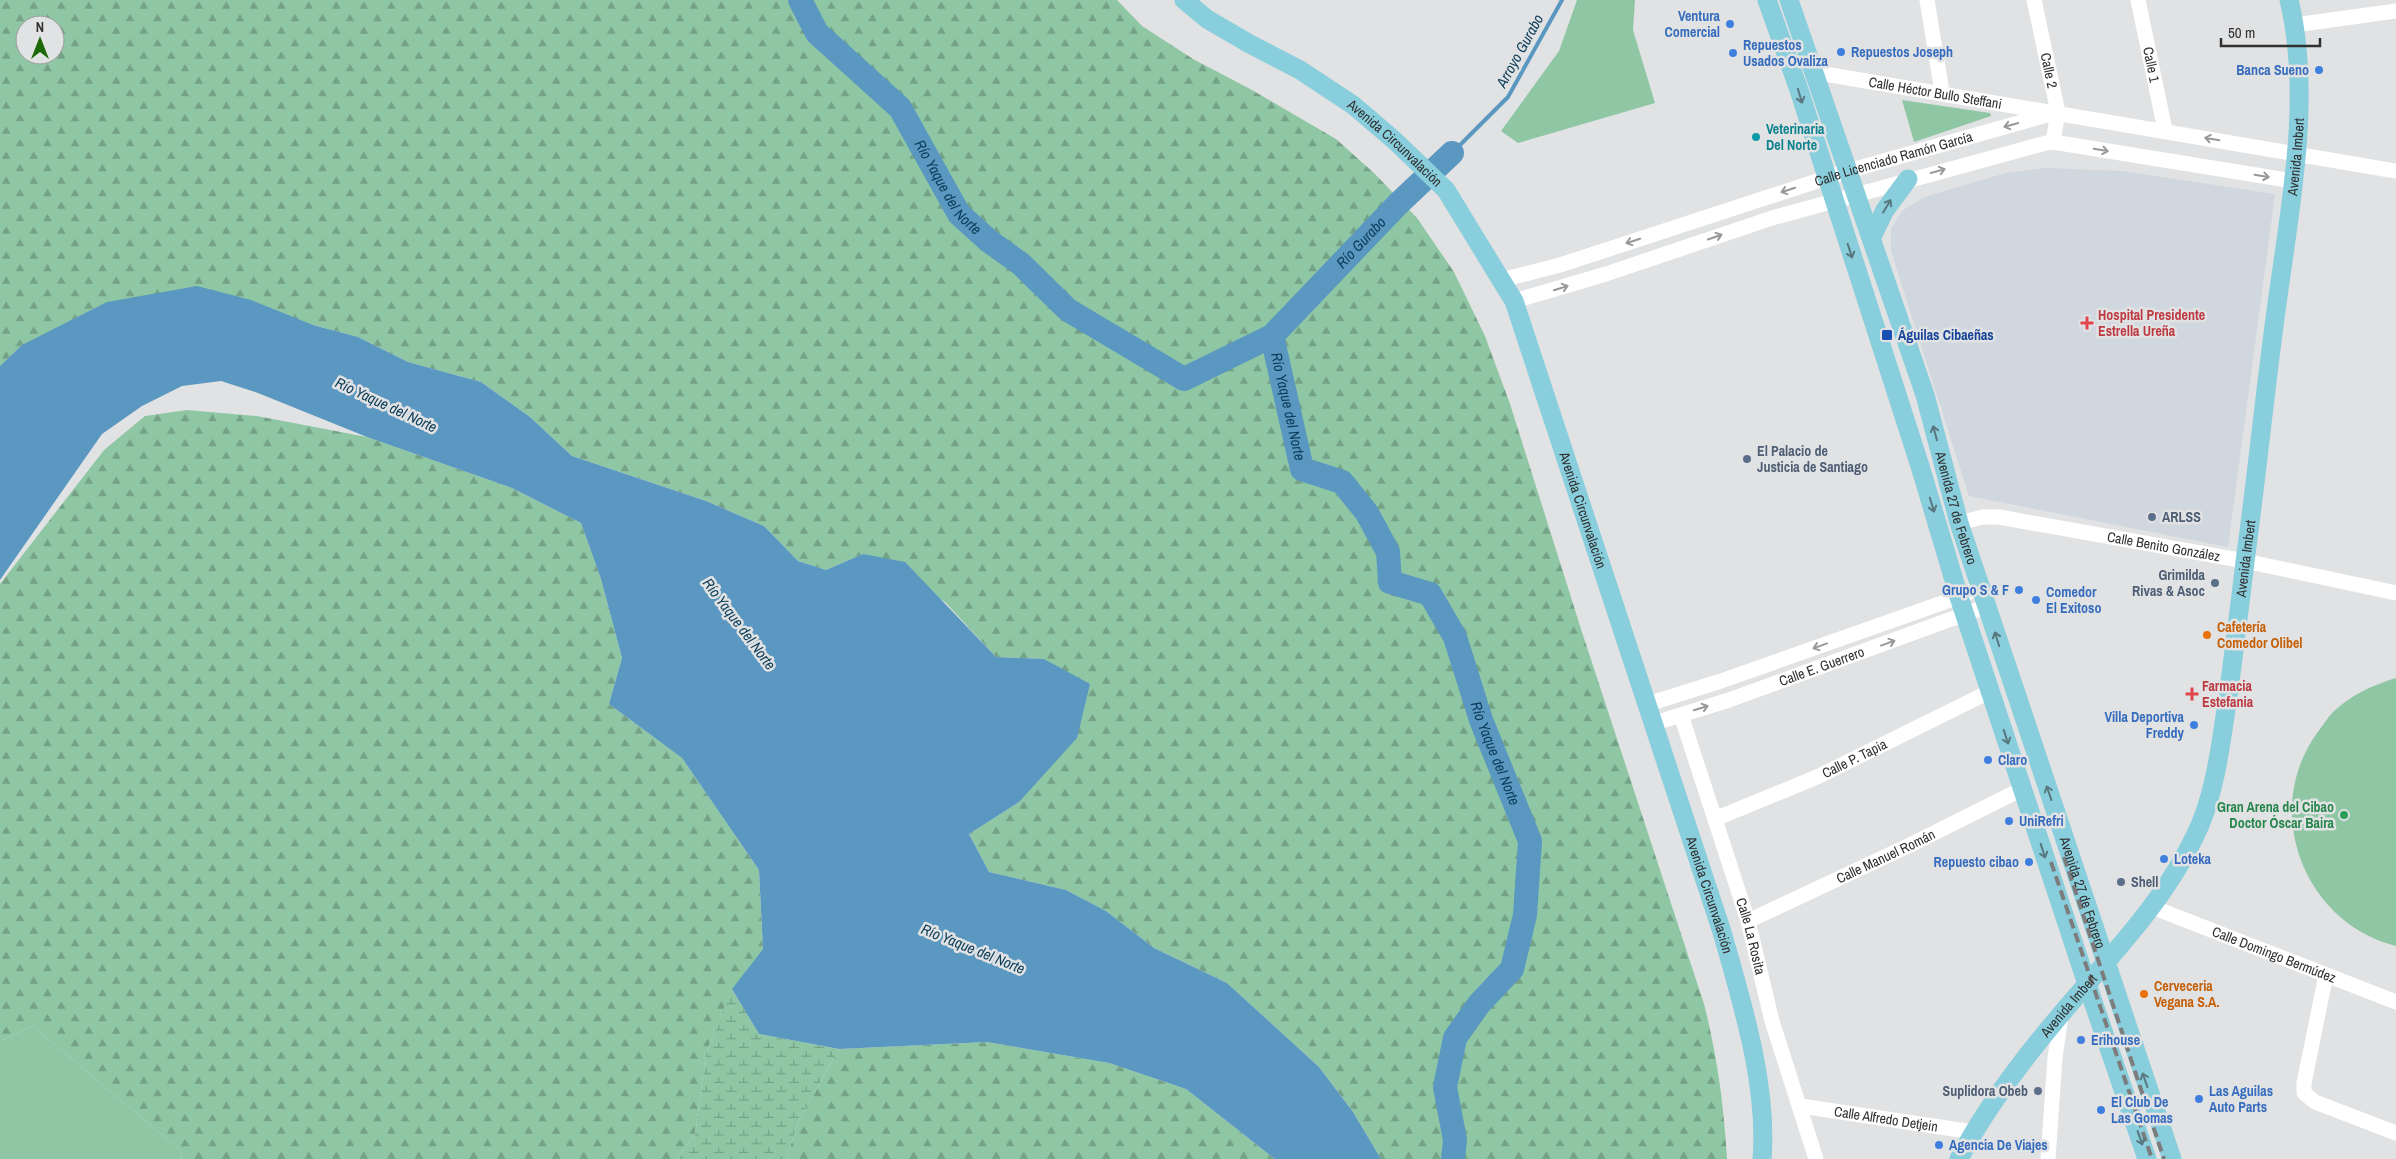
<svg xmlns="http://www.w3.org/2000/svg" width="2396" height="1159" font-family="'Archivo Narrow',sans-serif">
<defs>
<pattern id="forest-firs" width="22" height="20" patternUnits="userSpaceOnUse" patternTransform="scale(1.25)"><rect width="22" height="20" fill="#8fc7a5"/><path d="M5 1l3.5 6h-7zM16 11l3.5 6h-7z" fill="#75a287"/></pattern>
<pattern id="wetland-marsh" width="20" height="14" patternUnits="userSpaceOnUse" patternTransform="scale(1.25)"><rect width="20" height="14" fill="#8fc7a5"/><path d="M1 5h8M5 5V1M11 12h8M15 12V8" fill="none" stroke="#75a287"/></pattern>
</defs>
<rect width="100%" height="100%" fill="#e1e2e3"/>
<!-- built -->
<path fill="#d1d7de" d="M2045 168 2122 171 2275 194 2228 547 1969 496 1891 251V229L1902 211 1924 197 2006 173Z"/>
<!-- green -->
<path fill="#8fc7a5" d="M1577 0H1635L1633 30 1655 103 1518 143 1501 131 1559 51Z
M1902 100 1990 113 1991 116 1914 142Z
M2396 678V946C2304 923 2261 811 2317 733 2322 727 2327 718 2333 712 2351 695 2373 685 2396 678Z
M33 1026 180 1150 182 1159H0V1041Z"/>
<!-- forest -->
<path fill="url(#forest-firs)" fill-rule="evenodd" d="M0 0H1117L1142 26 1193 59 1252 90 1336 139 1375 174 1417 218 1454 272 1485 336 1510 404 1581 629 1704 1004C1717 1055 1724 1106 1727 1159H1381L1353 1112 1319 1067 1227 983 1154 948 1106 911 1066 890 989 872 969 834 1019 802 1044 659 996 657 945 602 863 554 826 570 798 561 764 526 706 501 572 456 530 417 481 382 408 362 358 337 313 325 22 345 0 366ZM25 25H55V55H25Z
M187 410 257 416 367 437 512 488 581 523 601 579 622 658 609 704 682 758 759 870 763 949 732 990 706 1053 695 1135 676 1159H182L180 1150 33 1026 0 1041V584L104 450 145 416Z
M987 1042 1109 1063 1186 1089 1275 1159H786L799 1120 839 1049Z"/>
<!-- wetland -->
<path fill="url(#wetland-marsh)" d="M732 989 759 1034 839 1049 799 1120 786 1159H676L695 1135 706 1053Z"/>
<!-- water -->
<path fill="#5a97c1" d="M197 286 251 300 313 325 358 337 408 362 481 382 530 417 572 456 706 501 764 526 798 561 826 570 863 554 905 562 996 657 1044 659 1090 684 1077 738 1019 802 969 834 989 872 1066 890 1106 911 1154 948 1227 983 1319 1067 1353 1112 1381 1159H1275L1186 1089 1109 1063 987 1042 839 1049 759 1034 732 989 763 949 759 870 682 758 609 704 622 658 601 579 581 523 512 488 367 437 258 393 221 381 182 386 142 406 102 434 0 580V366L22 345 107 302Z"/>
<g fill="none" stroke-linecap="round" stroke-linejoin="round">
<!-- stream -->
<path stroke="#5a97c1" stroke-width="4" d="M1452 153 1508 97 1562 0"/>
<!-- river -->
<g stroke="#5a97c1" stroke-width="24">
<path id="s1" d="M800 0 817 33 900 108 959 214 989 241 1021 264 1068 310 1184 379 1272 336 1302 469 1342 482 1367 513 1388 552 1390 582 1430 594 1455 637 1481 720 1530 841 1525 915 1512 969 1479 1004 1455 1038 1445 1087 1455 1140 1453 1159"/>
<path id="s2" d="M1272 336 1398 204 1452 153"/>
</g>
<!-- minor -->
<g stroke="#fff" stroke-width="15">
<path d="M1927 0 1942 92"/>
<path id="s3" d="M2034 0 2058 112 2053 142"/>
<path id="s4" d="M2138 0 2165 130"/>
<path d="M2295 25 2396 11"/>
<path id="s5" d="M1813 72 2396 171"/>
<path id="s6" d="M1501 280 1560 265 1848 171 2054 113"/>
<path d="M1514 301 1606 274 1772 218 2046 143 2053 142 2293 181"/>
<path id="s7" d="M1959 523 1983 517H1999L2245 561 2396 593"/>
<path d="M1648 704 1721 681 1959 597 1980 587"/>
<path id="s8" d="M1681 715 1748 921 1772 1021 1816 1159"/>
<path id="s9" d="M1655 723 1729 700 1987 606"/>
<path id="s10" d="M1715 819 1817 777 1991 691"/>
<path id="s11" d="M2152 907 2396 1002"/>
<path id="s12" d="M1748 921 1910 845 2022 789"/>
<path d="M2326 975 2304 1083V1093L2315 1102 2396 1133"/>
<path id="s13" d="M1801 1106 1973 1132"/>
<path d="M2048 1159 2055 1058 2061 1016"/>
</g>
<!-- major -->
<g stroke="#89cedc" stroke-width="19">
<path id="s14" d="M1184 0 1207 19 1248 43 1300 70 1353 105 1394 140 1446 190 1501 280 1514 301 1722 932C1742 1003 1768 1085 1762 1159"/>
<path d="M1767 0 1799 90 1920 466 1959 597 2087 984 2147 1159"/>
<path id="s15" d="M1789 0 1925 395 1959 523 2172 1159"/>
<path d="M1872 237 1885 210 1908 179"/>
<path id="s16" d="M1959 1159C1991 1097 2042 1035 2088 983 2131 934 2174 885 2200 825 2216 787 2221 742 2227 703 2234 653 2240 603 2246 554 2257 473 2265 392 2276 311 2289 212 2313 99 2289 0"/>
</g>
<!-- rail -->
<path stroke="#7c7c7d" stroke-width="4" stroke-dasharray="10 5" stroke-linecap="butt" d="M2064 857 2164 1159
M2051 862 2152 1159"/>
</g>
<!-- one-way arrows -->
<defs><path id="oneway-shaft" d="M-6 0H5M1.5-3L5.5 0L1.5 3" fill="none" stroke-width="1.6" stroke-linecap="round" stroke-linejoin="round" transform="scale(1.25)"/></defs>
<g stroke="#58777e">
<use href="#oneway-shaft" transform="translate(1800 96) rotate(73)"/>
<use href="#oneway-shaft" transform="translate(1887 206) rotate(-59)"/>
<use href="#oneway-shaft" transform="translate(1850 251) rotate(72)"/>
<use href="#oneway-shaft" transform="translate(1935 433) rotate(-105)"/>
<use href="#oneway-shaft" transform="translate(1932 505) rotate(73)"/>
<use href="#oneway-shaft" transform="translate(1997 639) rotate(-107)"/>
<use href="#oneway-shaft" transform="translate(2006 737) rotate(72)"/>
<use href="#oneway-shaft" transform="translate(2049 793) rotate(-109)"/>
<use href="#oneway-shaft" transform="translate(2043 851) rotate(72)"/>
<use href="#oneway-shaft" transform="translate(2145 1080) rotate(-109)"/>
<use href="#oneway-shaft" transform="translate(2140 1138) rotate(71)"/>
</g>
<g stroke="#989898">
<use href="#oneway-shaft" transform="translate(2011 125) rotate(164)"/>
<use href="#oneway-shaft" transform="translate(2212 139) rotate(-170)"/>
<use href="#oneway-shaft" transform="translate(2101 150) rotate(10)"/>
<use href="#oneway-shaft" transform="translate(1938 171) rotate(-15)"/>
<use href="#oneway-shaft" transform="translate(2262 176) rotate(9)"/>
<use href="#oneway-shaft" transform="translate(1788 190) rotate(162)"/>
<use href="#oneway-shaft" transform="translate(1715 237) rotate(-19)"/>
<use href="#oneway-shaft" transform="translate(1633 241) rotate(162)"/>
<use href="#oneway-shaft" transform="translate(1561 288) rotate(-17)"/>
<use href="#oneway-shaft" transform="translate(1888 643) rotate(-20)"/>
<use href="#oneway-shaft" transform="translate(1820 646) rotate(160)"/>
<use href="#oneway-shaft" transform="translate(1701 708) rotate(-17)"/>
</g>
<!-- markers -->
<g fill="#3f7fe0" stroke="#e1e2e3" stroke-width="2">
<circle cx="1730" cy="24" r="5"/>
<circle cx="1841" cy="52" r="5"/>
<circle cx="1733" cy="53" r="5"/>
<circle cx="2319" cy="70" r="5"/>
<circle cx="2019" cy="590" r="5"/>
<circle cx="2036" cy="600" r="5"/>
<circle cx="2194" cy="725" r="5"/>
<circle cx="1988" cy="760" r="5"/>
<circle cx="2009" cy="821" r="5"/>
<circle cx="2164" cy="859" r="5"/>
<circle cx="2029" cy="862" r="5"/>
<circle cx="2081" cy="1040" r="5"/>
<circle cx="2199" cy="1099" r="5"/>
<circle cx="2101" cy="1110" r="5"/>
<circle cx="1939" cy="1145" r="5"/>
</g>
<circle fill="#0f9aa8" stroke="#e1e2e3" stroke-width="2" cx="1756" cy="137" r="5"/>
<g fill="#e0444e" stroke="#e1e2e3" stroke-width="2">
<path d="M2084.5 315.5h5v5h5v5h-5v5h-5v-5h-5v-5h5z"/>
<path d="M2189.5 686.5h5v5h5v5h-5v5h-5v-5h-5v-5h5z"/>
</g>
<rect fill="#1a4fb4" stroke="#e1e2e3" stroke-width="2" x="1881" y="329" width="12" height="12" rx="2.5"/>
<g fill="#5c6f8a" stroke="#e1e2e3" stroke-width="2">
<circle cx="1747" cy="459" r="5"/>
<circle cx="2152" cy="517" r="5"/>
<circle cx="2215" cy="583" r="5"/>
<circle cx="2121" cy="882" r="5"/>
<circle cx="2038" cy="1091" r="5"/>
</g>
<g fill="#e8710a" stroke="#e1e2e3" stroke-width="2">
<circle cx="2207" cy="635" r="5"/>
<circle cx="2144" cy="994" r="5"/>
</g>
<circle fill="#2e9e5b" stroke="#e1e2e3" stroke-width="2" cx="2344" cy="815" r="5"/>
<g text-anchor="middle" stroke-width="5" stroke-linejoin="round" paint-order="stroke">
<!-- shop labels -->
<g font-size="14" font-weight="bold" fill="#366cbe" stroke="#e1e2e3" text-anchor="start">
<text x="1720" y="21" text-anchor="end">Ventura<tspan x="1720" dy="16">Comercial</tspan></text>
<text x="1743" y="50">Repuestos<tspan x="1743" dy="16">Usados Ovaliza</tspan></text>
<text x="1851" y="57">Repuestos Joseph</text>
<text x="2309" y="75" text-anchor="end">Banca Sueno</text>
<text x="2009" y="595" text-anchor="end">Grupo S &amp; F</text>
<text x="2046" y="597">Comedor<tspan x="2046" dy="16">El Exitoso</tspan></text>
<text x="2184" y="722" text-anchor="end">Villa Deportiva<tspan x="2184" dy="16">Freddy</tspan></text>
<text x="1998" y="765">Claro</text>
<text x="2019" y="826">UniRefri</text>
<text x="2174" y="864">Loteka</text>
<text x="2019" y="867" text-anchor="end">Repuesto cibao</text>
<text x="2091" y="1045">Erihouse</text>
<text x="2209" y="1096">Las Aguilas<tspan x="2209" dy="16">Auto Parts</tspan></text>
<text x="2111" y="1107">El Club De<tspan x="2111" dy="16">Las Gomas</tspan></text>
<text x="1949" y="1150">Agencia De Viajes</text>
</g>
<!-- street labels -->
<g font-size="14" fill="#303031" stroke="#e1e2e3">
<text dy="5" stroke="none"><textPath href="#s4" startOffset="66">Calle 1</textPath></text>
<text dy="5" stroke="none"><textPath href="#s3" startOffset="72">Calle 2</textPath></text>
<text dy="5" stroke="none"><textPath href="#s5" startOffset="124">Calle Héctor Bullo Steffani</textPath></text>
<text dy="5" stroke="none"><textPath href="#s14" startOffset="256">Avenida Circunvalación</textPath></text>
<text dy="5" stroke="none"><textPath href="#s16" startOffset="1089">Avenida Imbert</textPath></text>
<text dy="5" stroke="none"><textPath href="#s6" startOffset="411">Calle Licenciado Ramón García</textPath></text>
<text dy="5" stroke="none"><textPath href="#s15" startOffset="535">Avenida 27 de Febrero</textPath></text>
<text dy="5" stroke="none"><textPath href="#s14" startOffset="676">Avenida Circunvalación</textPath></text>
<text dy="5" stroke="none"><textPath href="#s7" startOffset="208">Calle Benito González</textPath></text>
<text dy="5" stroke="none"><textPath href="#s16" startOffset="684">Avenida Imbert</textPath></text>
<text dy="5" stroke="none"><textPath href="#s9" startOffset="176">Calle E. Guerrero</textPath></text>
<text dy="5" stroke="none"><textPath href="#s10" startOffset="152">Calle P. Tapia</textPath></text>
<text dy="5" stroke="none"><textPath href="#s12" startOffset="152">Calle Manuel Román</textPath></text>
<text dy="5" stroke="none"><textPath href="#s15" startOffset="940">Avenida 27 de Febrero</textPath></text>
<text dy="5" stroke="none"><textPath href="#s14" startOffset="1081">Avenida Circunvalación</textPath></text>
<text dy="5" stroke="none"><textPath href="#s8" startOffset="232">Calle La Rosita</textPath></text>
<text dy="5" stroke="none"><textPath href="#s11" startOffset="131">Calle Domingo Bermúdez</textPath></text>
<text dy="5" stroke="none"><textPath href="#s16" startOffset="189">Avenida Imbert</textPath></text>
<text dy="5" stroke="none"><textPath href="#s13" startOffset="86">Calle Alfredo Detjein</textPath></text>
</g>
<!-- culture labels -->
<g font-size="14" font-weight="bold" fill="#0d838f" stroke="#e1e2e3" text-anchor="start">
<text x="1766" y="134">Veterinaria<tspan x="1766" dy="16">Del Norte</tspan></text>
</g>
<!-- health labels -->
<g font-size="14" font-weight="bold" fill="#be3a42" stroke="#e1e2e3" text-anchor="start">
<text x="2098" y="320">Hospital Presidente<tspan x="2098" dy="16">Estrella Ureña</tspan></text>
<text x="2202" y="691">Farmacia<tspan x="2202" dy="16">Estefania</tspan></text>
</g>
<!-- transit labels -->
<g font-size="14" font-weight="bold" fill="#164399" stroke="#e1e2e3" text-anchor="start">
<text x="1898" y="340">Águilas Cibaeñas</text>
</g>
<!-- service labels -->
<g font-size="14" font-weight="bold" fill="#4e5e75" stroke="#e1e2e3" text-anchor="start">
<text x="1757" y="456">El Palacio de<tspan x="1757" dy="16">Justicia de Santiago</tspan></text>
<text x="2162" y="522">ARLSS</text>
<text x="2205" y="580" text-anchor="end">Grimilda<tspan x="2205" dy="16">Rivas &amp; Asoc</tspan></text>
<text x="2131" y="887">Shell</text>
<text x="2028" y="1096" text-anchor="end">Suplidora Obeb</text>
</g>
<!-- food labels -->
<g font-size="14" font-weight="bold" fill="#c56008" stroke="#e1e2e3" text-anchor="start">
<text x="2217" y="632">Cafetería<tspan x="2217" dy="16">Comedor Olibel</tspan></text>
<text x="2154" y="991">Cerveceria<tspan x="2154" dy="16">Vegana S.A.</tspan></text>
</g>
<!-- leisure labels -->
<g font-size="14" font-weight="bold" fill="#27864d" stroke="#e1e2e3" text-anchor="end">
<text x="2334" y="812">Gran Arena del Cibao<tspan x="2334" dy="16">Doctor Óscar Baira</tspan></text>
</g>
<!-- water labels -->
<g font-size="15" font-style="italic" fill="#0b3d5a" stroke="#e1e2e3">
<text transform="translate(1520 51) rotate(-61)" y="5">Arroyo Gurabo</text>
<text dy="5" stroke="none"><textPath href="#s1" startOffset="242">Río Yaque del Norte</textPath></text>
<text dy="5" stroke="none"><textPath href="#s2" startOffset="129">Río Gurabo</textPath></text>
<text transform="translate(386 405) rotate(25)" y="5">Río Yaque del Norte</text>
<text dy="5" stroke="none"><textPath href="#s1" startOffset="721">Río Yaque del Norte</textPath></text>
<text transform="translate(739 624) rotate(53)" y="5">Río Yaque del Norte</text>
<text dy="5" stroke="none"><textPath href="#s1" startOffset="1156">Río Yaque del Norte</textPath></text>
<text transform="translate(973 949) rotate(22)" y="5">Río Yaque del Norte</text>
</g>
</g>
<!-- north arrow -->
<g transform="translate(40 40)"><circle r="24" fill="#e1e2e3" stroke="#9a9b9c"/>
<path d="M0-4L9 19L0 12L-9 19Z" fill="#1b6806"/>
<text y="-8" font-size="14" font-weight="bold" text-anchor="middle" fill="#303031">N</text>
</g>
<!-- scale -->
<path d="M2221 38v8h99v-8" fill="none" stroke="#303031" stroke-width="2.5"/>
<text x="2228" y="38" font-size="15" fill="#303031" stroke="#e1e2e3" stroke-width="4" paint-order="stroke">50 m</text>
</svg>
